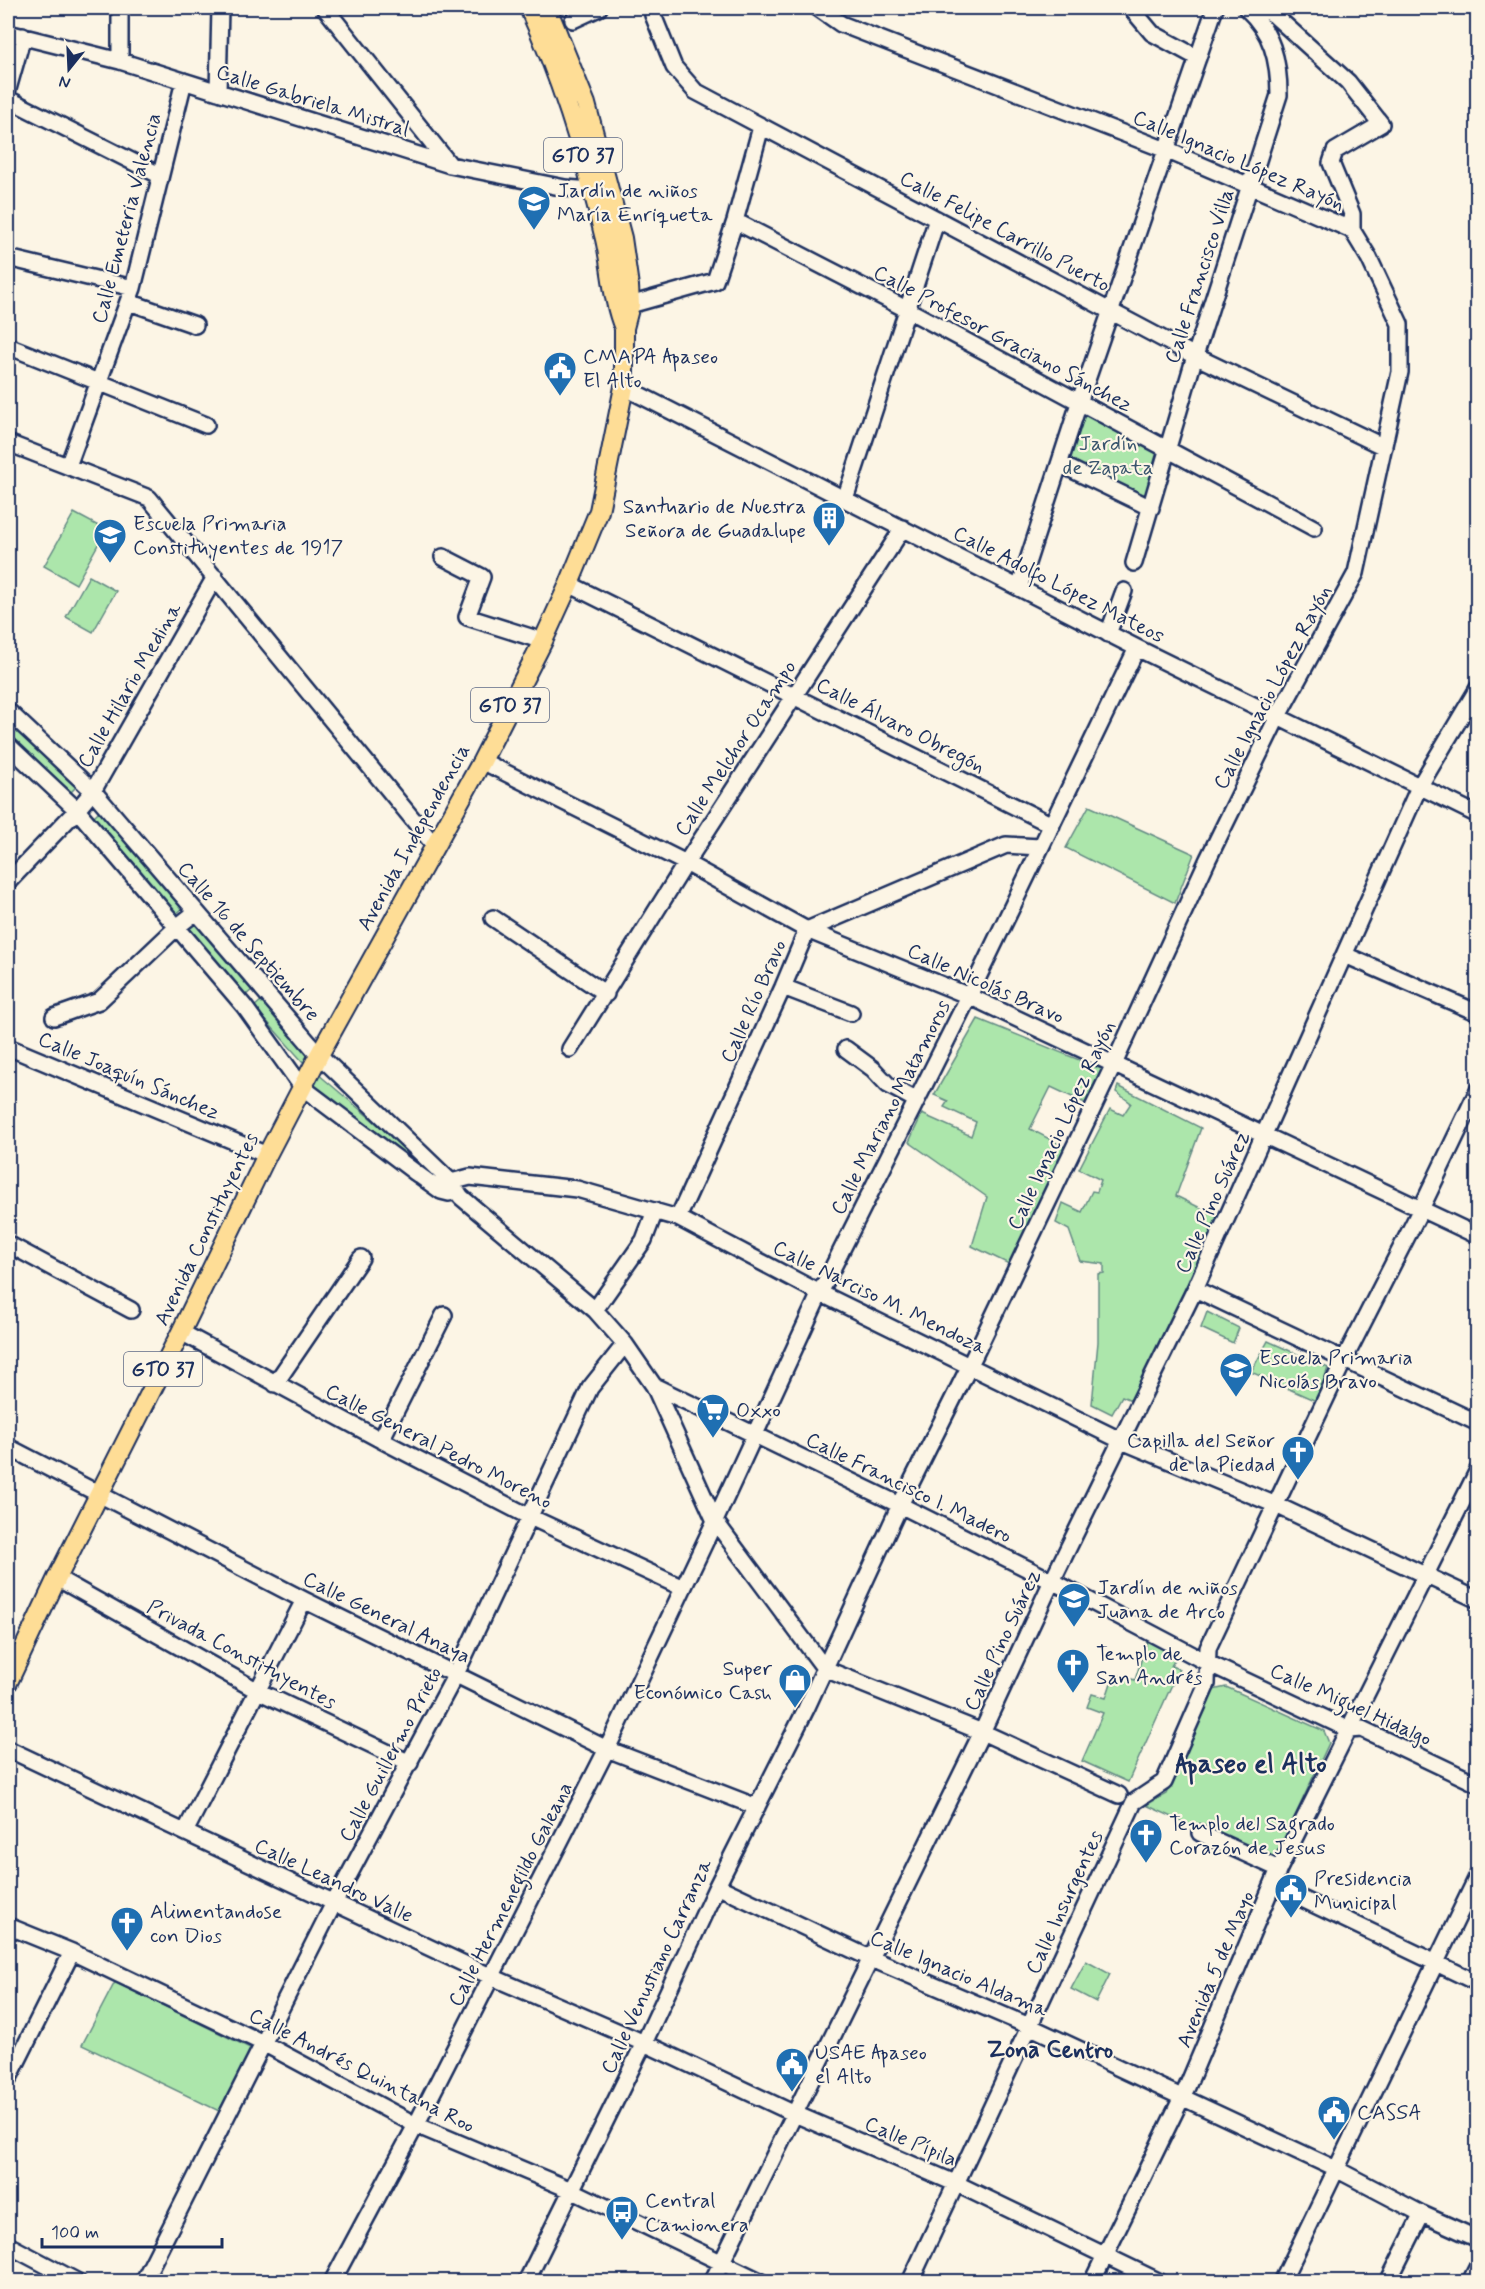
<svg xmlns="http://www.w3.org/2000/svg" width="1485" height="2289" font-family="Mynerve,sans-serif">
<rect width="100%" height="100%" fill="#fcf5e5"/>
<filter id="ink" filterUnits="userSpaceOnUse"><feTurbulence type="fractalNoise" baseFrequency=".0167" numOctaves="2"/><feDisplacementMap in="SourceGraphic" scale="12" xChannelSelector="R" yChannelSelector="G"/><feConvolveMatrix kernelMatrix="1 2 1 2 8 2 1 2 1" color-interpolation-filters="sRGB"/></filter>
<g filter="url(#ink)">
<!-- green -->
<path fill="#ace6ab" stroke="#648a84" stroke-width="1.5" d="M1078 411 1162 451 1146 503 1065 463Z
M74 513 106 530 76 584 44 566Z
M89 576 116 591 93 632 66 617Z
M8 720 79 784 70 793 8 737Z
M1089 806 1194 854 1175 903 1066 848Z
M100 810 183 908 176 914 92 818Z
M196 923 252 990 245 996 188 930Z
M262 1000 311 1055 303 1062 254 1007Z
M978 1019 1104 1070 1085 1103 1051 1087 1030 1129 1065 1147 1011 1265 972 1246 987 1197 909 1142 922 1114 971 1136 976 1122 944 1107 948 1101 934 1095Z
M318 1074 428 1167 431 1175 419 1171 310 1084Z
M1118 1086 1201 1128 1176 1196 1219 1217 1133 1401 1122 1396 1112 1414 1092 1404 1098 1342V1274L1104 1273V1264L1080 1261 1069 1230 1056 1223 1063 1203 1082 1212 1092 1191 1097 1192 1101 1180 1079 1169 1110 1109 1123 1115 1131 1103 1116 1092Z
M1207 1312 1239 1328 1233 1343 1201 1328Z
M1268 1341 1328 1368 1316 1401 1251 1372Z
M1149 1635 1181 1649 1171 1666 1179 1669 1128 1782 1082 1761 1103 1713 1087 1707 1092 1694 1106 1698 1114 1674 1135 1680Z
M1226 1687 1324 1731 1329 1743 1273 1863 1146 1805 1166 1794 1213 1690Z
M1086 1961 1110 1974 1096 2002 1071 1989Z
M115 1982 252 2049 219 2111 82 2045Z"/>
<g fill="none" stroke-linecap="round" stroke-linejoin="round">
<!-- minor casing -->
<g stroke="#1b2f5e" stroke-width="20">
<path id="minor" d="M120 8V61
M325 8 450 165
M654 8 653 15 674 67 695 91 1195 356 1384 447
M1131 8 1152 33 1198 58
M1261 8 1274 15 1348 82 1381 124 1335 151 1331 163 1352 214V230
M573 20 599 8
M8 33 120 61 450 165 565 188 592 190 603 187
M8 89 23 36
M218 92 220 8
M8 99 159 175
M735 221 908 310 1314 528
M8 258 133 288
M129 302 195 325
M619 308 715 281 735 221 761 127
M8 346 206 425
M624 387 1137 648 1478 815
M8 443 149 498 434 845
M1060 464 1151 508
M68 466 133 288 184 81
M845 499 937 219
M443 557 482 577 467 617 543 641
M1134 563 1195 356 1279 95C1279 60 1272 32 1246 8
M569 584 1052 825
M1019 588 1079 403 1215 8
M1108 634 1124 591
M8 711 93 791 319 1055 451 1182 461 1197 595 1310 625 1344 654 1386 715 1521 825 1669 982 1732 1119 1795
M8 745 77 810 244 1006 302 1087 416 1173 441 1191 449 1193
M482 761 686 863 807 930 969 996 1478 1236
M8 882 77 810 93 791 215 577
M493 918 606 994
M1345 955 1478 1013
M783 987 851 1013
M54 1017 99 1001 177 927 196 912
M8 1047 267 1155
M570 1049 686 863 903 528
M846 1049 873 1069 888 1085 916 1100
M441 1191 451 1182 470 1177 577 1189 678 1218 820 1293 1122 1441 1276 1505 1478 1600
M678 1218 783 987 807 930 1006 845 1040 847
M8 1244 131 1310
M1195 1289 1478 1423
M595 1310 644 1240 655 1211
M181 1332 381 1440 530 1517 683 1588
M275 1384 361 1258
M654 1386 900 1505 1052 1581 1208 1663 1350 1730 1362 1729 1478 1784
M381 1440 444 1315
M8 1447 304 1600 607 1749 757 1807
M57 1578 258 1691 410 1763
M8 1749 492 1977 644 2043 795 2114 957 2184 1160 2282
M1134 1802 1164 1782 1207 1684 1208 1648 1344 1360 1421 1209 1478 1090
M185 1832 304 1600
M1200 1833 1279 1869
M1273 1885 1478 1983
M717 1886 872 1959 1029 2026 1336 2169 1422 2214 1478 2239
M8 1926 72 1952 263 2043 416 2125 571 2190 762 2282
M8 2080 72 1952
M8 2245 78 2282
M143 2282 334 1903 456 1674 590 1388 625 1344
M332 2282 416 2125 607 1749 715 1521 820 1293 969 996 1137 648
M526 2282 644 2043 717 1886 806 1709 900 1505 970 1365 1114 1064 1208 859 1278 716 1356 573 1400 372V324L1369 258 1352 230 1166 150 841 24 818 8
M712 2282 982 1732 1052 1581 1195 1289 1419 787 1478 688
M910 2282 1134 1802
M1092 2282 1187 2087 1279 1869 1478 1470
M1282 2282 1478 1875
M1388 2282 1422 2214
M1470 2282 1478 2266"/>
</g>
<!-- major casing -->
<g stroke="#1b2f5e" stroke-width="22">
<path id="major" d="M529 8C563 82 586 159 605 239 612 269 612 299 624 328
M8 1682 57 1578 181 1332 267 1155 319 1055 482 761 543 641 569 584 599 511 624 387V328L630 305 629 286 622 238 586 104 547 8"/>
</g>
<!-- minor -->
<use href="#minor" stroke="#fcf5e5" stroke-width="15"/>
<!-- major -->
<use href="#major" stroke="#fedd96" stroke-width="18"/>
</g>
</g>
<!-- icons -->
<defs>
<g id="school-pin" transform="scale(1.725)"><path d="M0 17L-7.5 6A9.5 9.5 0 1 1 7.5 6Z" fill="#1f6fb2" stroke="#fcf5e5"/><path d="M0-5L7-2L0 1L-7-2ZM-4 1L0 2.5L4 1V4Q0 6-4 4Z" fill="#fff"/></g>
<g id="civic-pin" transform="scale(1.725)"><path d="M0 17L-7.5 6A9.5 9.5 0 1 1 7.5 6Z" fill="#1f6fb2" stroke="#fcf5e5"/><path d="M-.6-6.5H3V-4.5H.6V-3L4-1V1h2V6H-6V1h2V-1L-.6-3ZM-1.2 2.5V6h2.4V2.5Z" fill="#fff"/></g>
<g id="building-pin" transform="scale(1.725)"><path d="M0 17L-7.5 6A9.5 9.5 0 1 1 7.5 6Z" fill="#1f6fb2" stroke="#fcf5e5"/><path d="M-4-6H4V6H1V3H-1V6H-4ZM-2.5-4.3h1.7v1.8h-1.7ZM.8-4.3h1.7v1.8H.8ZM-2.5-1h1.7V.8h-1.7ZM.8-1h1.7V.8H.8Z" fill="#fff"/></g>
<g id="supermarket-pin" transform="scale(1.725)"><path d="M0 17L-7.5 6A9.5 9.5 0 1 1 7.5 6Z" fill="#1f6fb2" stroke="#fcf5e5"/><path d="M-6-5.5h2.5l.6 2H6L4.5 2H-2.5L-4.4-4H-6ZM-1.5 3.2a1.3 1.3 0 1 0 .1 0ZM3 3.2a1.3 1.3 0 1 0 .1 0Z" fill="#fff"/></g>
<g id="church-pin" transform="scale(1.725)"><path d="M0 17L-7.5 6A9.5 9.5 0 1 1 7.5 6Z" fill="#1f6fb2" stroke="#fcf5e5"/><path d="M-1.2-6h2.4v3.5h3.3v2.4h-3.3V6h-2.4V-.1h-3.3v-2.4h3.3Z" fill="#fff"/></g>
<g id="shop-pin" transform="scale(1.725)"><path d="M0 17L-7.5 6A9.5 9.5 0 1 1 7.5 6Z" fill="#1f6fb2" stroke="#fcf5e5"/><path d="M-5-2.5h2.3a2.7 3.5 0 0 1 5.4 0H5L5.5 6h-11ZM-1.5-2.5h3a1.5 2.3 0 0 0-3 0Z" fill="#fff"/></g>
<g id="bus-pin" transform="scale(1.725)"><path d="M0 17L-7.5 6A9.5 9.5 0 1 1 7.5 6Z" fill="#1f6fb2" stroke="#fcf5e5"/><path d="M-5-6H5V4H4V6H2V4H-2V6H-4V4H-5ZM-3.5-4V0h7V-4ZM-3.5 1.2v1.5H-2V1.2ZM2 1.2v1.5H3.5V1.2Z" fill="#fff"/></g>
</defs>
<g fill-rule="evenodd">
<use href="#school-pin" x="534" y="202"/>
<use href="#civic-pin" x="560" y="368"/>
<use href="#building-pin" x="829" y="518"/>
<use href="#school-pin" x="110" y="535"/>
<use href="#school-pin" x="1236" y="1369"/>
<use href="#supermarket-pin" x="713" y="1410"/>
<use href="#church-pin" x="1298" y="1452"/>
<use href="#school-pin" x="1074" y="1599"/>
<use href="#church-pin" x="1073" y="1665"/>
<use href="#shop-pin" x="795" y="1680"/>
<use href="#church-pin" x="1146" y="1835"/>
<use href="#civic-pin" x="1291" y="1890"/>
<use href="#church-pin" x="127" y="1923"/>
<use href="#civic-pin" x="792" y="2064"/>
<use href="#civic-pin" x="1334" y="2112"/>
<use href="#bus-pin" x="622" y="2212"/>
</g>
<g text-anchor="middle" stroke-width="4.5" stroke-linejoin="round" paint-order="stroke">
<!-- shield labels -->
<g fill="#fcf5e5" stroke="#5e6a86" stroke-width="1.5">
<rect x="544" y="138" width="78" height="34" rx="4.5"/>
<rect x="471" y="688" width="78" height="34" rx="4.5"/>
<rect x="124" y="1352" width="78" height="34" rx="4.5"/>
</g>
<g font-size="20" font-weight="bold" fill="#1b2f5e">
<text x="583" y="162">GTO 37</text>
<text x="510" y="712">GTO 37</text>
<text x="163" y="1376">GTO 37</text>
</g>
<!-- street labels -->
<g font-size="21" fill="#1b2f5e" stroke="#fcf5e5">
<text transform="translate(313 100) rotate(17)" y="7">Calle Gabriela Mistral</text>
<text transform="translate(1239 160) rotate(23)" y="7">Calle Ignacio López Rayón</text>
<text transform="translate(126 218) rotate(-75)" y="7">Calle Emeteria Valencia</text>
<text transform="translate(1005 231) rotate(28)" y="7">Calle Felipe Carrillo Puerto</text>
<text transform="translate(1199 276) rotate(-72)" y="7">Calle Francisco Villa</text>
<text transform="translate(1003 338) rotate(28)" y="7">Calle Profesor Graciano Sánchez</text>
<text transform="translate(1059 584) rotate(27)" y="7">Calle Adolfo López Mateos</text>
<text transform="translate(129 685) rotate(-60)" y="7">Calle Hilario Medina</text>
<text transform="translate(1272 687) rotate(-62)" y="7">Calle Ignacio López Rayón</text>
<text transform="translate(901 725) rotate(27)" y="7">Calle Álvaro Obregón</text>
<text transform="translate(735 748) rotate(-57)" y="7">Calle Melchor Ocampo</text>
<text transform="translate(413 837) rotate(-61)" y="7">Avenida Independencia</text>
<text transform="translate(249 941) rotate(49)" y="7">Calle 16 de Septiembre</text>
<text transform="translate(986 983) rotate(24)" y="7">Calle Nicolás Bravo</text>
<text transform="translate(753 1001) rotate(-66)" y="7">Calle Río Bravo</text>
<text transform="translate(129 1075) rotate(23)" y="7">Calle Joaquín Sánchez</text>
<text transform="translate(890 1107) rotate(-63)" y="7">Calle Mariano Matamoros</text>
<text transform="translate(1061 1125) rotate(-65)" y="7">Calle Ignacio López Rayón</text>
<text transform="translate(1212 1202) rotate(-66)" y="7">Calle Pino Suárez</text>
<text transform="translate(206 1229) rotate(-64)" y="7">Avenida Constituyentes</text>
<text transform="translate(880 1297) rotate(26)" y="7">Calle Narciso M. Mendoza</text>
<text transform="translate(439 1446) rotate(27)" y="7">Calle General Pedro Moreno</text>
<text transform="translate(909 1487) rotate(26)" y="7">Calle Francisco I. Madero</text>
<text transform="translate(387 1617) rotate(26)" y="7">Calle General Anaya</text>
<text transform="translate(1002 1640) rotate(-65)" y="7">Calle Pino Suárez</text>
<text transform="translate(242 1654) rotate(28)" y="7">Privada Constituyentes</text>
<text transform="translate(1351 1704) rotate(24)" y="7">Calle Miguel Hidalgo</text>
<text transform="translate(390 1754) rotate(-62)" y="7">Calle Guillermo Prieto</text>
<text transform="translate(334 1880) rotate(25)" y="7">Calle Leandro Valle</text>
<text transform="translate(510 1894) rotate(-63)" y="7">Calle Hermenegildo Galeana</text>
<text transform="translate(1064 1902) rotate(-65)" y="7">Calle Insurgentes</text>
<text transform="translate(656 1966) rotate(-65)" y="7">Calle Venustiano Carranza</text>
<text transform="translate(1215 1969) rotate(-67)" y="7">Avenida 5 de Mayo</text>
<text transform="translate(959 1973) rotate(23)" y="7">Calle Ignacio Aldama</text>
<text transform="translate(362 2070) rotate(27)" y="7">Calle Andrés Quintana Roo</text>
<text transform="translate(911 2141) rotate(23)" y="7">Calle Pípila</text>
</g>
<!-- poi labels -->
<g font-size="21" fill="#1b2f5e" stroke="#fcf5e5" text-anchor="start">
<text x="557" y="197">Jardín de niños<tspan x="557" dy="24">María Enriqueta</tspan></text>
<text x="583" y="363">CMAPA Apaseo<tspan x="583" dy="24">El Alto</tspan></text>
<text x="806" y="513" text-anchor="end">Santuario de Nuestra<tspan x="806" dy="24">Señora de Guadalupe</tspan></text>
<text x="133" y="530">Escuela Primaria<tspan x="133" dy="24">Constituyentes de 1917</tspan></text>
<text x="1259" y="1364">Escuela Primaria<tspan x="1259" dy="24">Nicolás Bravo</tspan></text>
<text x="736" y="1417">Oxxo</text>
<text x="1275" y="1447" text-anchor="end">Capilla del Señor<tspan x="1275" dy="24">de la Piedad</tspan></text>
<text x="1097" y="1594">Jardín de niños<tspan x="1097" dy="24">Juana de Arco</tspan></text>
<text x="1096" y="1660">Templo de<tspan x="1096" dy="24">San Andrés</tspan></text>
<text x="772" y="1675" text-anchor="end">Super<tspan x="772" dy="24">Económico Cash</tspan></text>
<text x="1169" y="1830">Templo del Sagrado<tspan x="1169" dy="24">Corazón de Jesus</tspan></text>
<text x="1314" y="1885">Presidencia<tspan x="1314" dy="24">Municipal</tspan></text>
<text x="150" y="1918">Alimentandose<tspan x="150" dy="24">con Dios</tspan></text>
<text x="815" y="2059">USAE Apaseo<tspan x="815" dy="24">el Alto</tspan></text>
<text x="1357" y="2119">CASSA</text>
<text x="645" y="2207">Central<tspan x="645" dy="24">Camionera</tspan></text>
</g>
<!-- park labels -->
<g font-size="21" fill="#38546d" stroke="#fcf5e5">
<text x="1108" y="450">Jardín<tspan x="1108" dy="24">de Zapata</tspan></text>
</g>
<!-- quarter labels -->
<g font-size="24" font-weight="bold" fill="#1b2f5e" stroke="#fcf5e5">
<text x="1050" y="2057">Zona Centro</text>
</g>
<!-- district labels -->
<g font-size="27" font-weight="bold" fill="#1b2f5e" stroke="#fcf5e5">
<text x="1251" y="1772">Apaseo el Alto</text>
</g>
</g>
<!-- margin -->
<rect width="1485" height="2289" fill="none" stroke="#fcf5e5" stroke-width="30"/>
<rect x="15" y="15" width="1455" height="2259" fill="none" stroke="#1b2f5e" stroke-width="2" filter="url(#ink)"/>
<!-- north arrow -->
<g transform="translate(69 69) rotate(198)" stroke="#fcf5e5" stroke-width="4.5" paint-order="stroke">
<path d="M0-4.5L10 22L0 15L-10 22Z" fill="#1b2f5e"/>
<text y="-9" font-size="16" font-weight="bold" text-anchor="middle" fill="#1b2f5e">N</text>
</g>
<!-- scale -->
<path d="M42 2238v9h180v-9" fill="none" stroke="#1b2f5e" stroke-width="3"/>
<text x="51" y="2238" font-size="18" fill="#1b2f5e" stroke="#fcf5e5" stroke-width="4.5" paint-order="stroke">100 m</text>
</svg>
